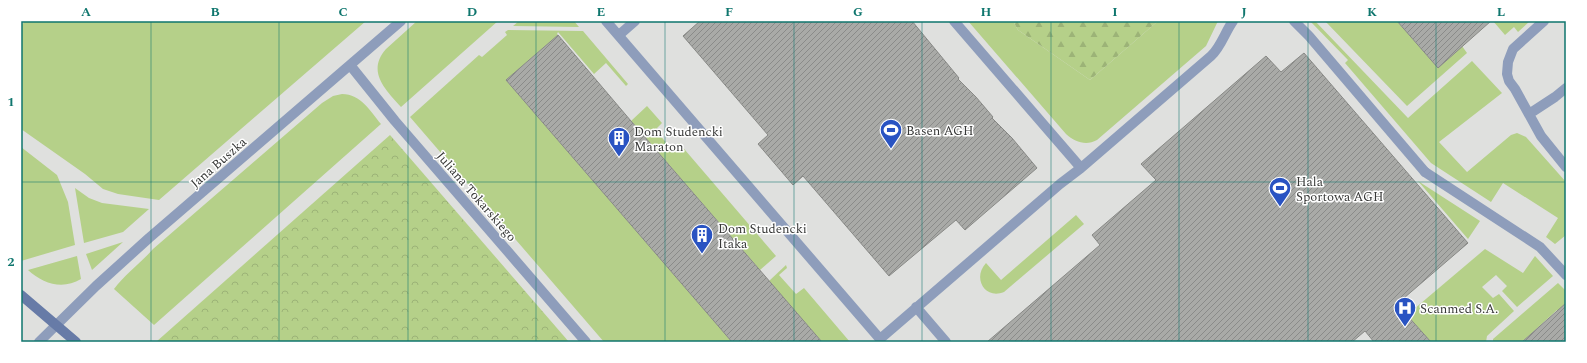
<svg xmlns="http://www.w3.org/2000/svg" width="1587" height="363" font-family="Spectral,serif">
<defs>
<pattern id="forest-firs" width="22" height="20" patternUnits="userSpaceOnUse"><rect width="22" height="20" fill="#b5d089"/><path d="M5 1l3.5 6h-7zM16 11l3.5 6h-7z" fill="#9cb377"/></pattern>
<pattern id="park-crowns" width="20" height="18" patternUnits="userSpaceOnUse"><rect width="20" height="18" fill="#b5d089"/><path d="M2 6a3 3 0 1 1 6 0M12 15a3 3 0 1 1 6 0" fill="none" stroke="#9cb377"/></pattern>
<pattern id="building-hatch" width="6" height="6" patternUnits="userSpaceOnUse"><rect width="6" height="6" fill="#a9aaa7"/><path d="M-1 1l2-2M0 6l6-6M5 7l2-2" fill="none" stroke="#8a8b89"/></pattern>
</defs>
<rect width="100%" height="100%" fill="#dfe0de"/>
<!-- green -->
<path fill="#b5d089" d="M25 21H366L159 200 118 194 103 189 85 174 21 129V26Z
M417 21H498L401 107C386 90 366 72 386 49Z
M519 21H574L579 27 513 26Z
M968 21H1013L1018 30 1090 80 1158 21H1218L1206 46 1097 140C1086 146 1075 142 1066 134Z
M1310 21H1315L1408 118 1472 61 1502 93 1439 142 1467 172 1511 135 1517 133 1526 137 1566 182V235L1555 244 1546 237 1558 218 1503 183 1491 202 1431 163 1345 63 1348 60Z
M1325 21H1397L1438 68 1462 46 1467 53 1407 106Z
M1493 21H1530L1518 32 1514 27 1505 35Z
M508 30 583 31 628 84 626 86 606 63 594 74 558 32 557 34 558 35 506 80 732 342H604L410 117 479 55 482 57 507 35 505 32Z
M342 94C361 94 371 112 381 124L154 325 114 289C125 274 141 263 153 249L322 103 333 96Z
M647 106 662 123 655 130 672 149 679 143 776 256 760 270 631 121Z
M21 147 57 175 68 202 75 245 21 261Z
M1418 181 1480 221 1468 239Z
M75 188 89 198 102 203 149 209 123 232 84 243Z
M1076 215 1084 224 1004 292C985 300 972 278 986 263L1001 280Z
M123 242 92 270 86 254Z
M1485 249 1523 273 1535 256 1553 276 1517 307 1502 291 1507 286 1496 275 1482 287 1493 298 1499 294 1514 311 1487 336 1486 342H1431L1407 315Z
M77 256 81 279C63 290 43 284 28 270Z
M786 265 787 268 779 275 796 294 804 288 850 342H822L769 281Z
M1558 283 1566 291V320L1557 310 1522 342H1493V339Z"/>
<!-- forest -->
<path fill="url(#forest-firs)" d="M1013 21H1158L1090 80 1018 30Z"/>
<!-- park -->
<path fill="url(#park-crowns)" d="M390 135 569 342H156Z"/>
<!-- building -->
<path fill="url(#building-hatch)" stroke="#888986" d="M700 21H912L959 78 958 79 976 97 993 117 992 118 1012 138 1037 168 965 230 956 220 889 276 803 176 793 185 758 144 768 135 683 36Z
M1397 21H1491L1438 68Z
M558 35 631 121 822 342H732L506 80Z
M1304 53 1468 243 1397 304 1431 342H1374L1365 331 1352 342H987L1100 245 1092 235 1156 180 1141 164 1266 56 1281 72Z
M1566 303V342H1522Z"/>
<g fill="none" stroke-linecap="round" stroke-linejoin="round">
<!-- lane -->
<path stroke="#8e9dbb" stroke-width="10" d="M1544 21 1513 49 1508 62 1507 74 1509 81 1515 89 1541 136 1566 167
M619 35 635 21
M1529 114 1555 97 1566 88
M1425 172 1540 247 1566 275"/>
<!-- street -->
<path stroke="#8e9dbb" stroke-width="10" d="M606 21 880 339V342
M954 21 1081 168
M1294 21 1309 36 1425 172
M350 65 395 121 586 342
M916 307 946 342
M880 339 1060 184 1081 168 1211 56C1221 47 1225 32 1233 21
M39 342 96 286 149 238 401 21"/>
<!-- secondary -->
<path stroke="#677ba7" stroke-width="10" d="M21 295 76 342"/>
</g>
<!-- grid -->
<path fill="none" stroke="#0f766e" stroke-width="1" stroke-opacity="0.55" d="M151 21V342M279 21V342M408 21V342M536 21V342M665 21V342M794 21V342M922 21V342M1051 21V342M1179 21V342M1308 21V342M1436 21V342M21 182H1566"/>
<!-- icons -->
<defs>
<g id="stadium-pin" transform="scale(1.15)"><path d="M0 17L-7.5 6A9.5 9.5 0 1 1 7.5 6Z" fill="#2953c2" stroke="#fff"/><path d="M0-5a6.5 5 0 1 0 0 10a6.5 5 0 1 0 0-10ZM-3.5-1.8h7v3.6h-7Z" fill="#fff"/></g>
<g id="building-pin" transform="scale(1.15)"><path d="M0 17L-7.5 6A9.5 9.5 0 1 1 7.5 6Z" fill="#2953c2" stroke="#fff"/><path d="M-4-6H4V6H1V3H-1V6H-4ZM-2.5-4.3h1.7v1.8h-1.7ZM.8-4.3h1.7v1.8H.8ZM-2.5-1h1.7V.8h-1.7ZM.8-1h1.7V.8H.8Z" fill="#fff"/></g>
<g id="hospital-pin" transform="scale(1.15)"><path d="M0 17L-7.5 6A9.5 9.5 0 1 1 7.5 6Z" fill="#2953c2" stroke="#fff"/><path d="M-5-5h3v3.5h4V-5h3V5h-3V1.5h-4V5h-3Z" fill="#fff"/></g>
</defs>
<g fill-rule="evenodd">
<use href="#stadium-pin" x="891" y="130"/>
<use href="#building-pin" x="619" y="138"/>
<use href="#stadium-pin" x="1280" y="188"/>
<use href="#building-pin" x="702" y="235"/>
<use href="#hospital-pin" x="1405" y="308"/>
</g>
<g text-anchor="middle" stroke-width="3" stroke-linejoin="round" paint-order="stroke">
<!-- poi labels -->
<g font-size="13" fill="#373837" stroke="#fff" text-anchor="start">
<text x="906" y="135">Basen AGH</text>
<text x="634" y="136">Dom Studencki<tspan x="634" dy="15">Maraton</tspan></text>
<text x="1296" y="186">Hala<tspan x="1296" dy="15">Sportowa AGH</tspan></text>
<text x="718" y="233">Dom Studencki<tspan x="718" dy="15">Itaka</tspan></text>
<text x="1420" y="313">Scanmed S.A.</text>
</g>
<!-- street labels -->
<g font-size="13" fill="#373837" stroke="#fff">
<text transform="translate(218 162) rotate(-41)" y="5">Jana Buszka</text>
<text transform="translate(477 196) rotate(49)" y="5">Juliana Tokarskiego</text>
</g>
</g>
<!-- border -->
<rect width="1587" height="363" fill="none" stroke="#ffffff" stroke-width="44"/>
<rect x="22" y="22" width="1543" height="319" fill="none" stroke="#0f766e" stroke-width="1.5"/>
<g font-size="13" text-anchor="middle" font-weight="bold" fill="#0f766e">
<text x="86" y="16">A</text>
<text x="215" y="16">B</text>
<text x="343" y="16">C</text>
<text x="472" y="16">D</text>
<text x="601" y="16">E</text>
<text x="729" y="16">F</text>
<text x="858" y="16">G</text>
<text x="986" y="16">H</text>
<text x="1115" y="16">I</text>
<text x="1244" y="16">J</text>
<text x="1372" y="16">K</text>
<text x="1501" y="16">L</text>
<text x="11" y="106">1</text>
<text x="11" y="266">2</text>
</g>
</svg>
